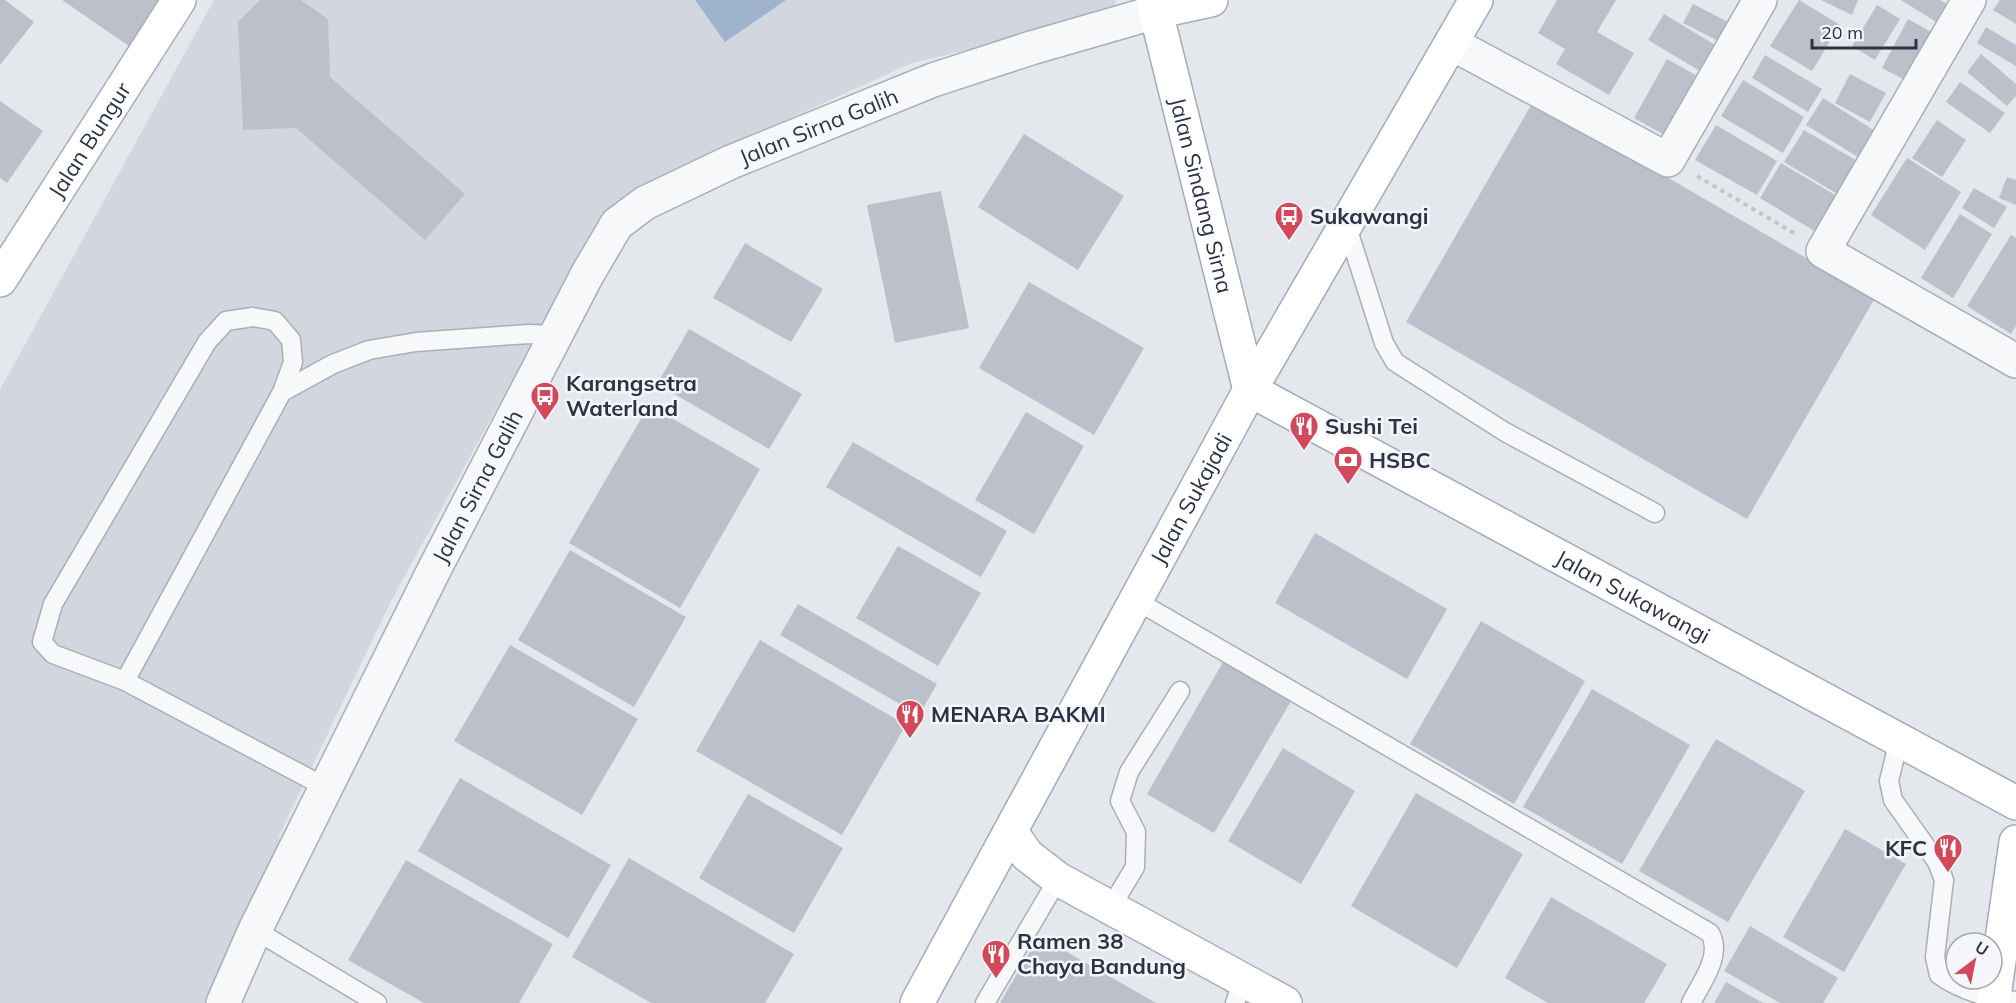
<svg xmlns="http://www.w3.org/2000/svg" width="2016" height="1003" font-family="Mulish,sans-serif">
<rect width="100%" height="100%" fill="#e4e7ec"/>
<!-- built -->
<path fill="#d2d6de" d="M214 0H1115L1117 14 912 63 654 180 611 211 582 252 390 603 278 838 295 847 223 1003H0V390Z"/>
<!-- water -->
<path fill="#9fb4cc" d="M695 0H786L725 42Z"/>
<!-- building -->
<path fill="#bbc0ca" d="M0 0H5L34 22 0 65Z
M62 0H166L136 51Z
M260 0H301L328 19 330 77 465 194 425 240 296 128 243 130 238 22Z
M1557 0H1616L1597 32 1634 53 1609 95 1556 64 1565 49 1538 33Z
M1799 0 1840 25 1812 71 1770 46Z
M1821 0H1858L1852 15Z
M1901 0H1940L1952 7 1941 25Z
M2000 0H2016V24L1993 10Z
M1693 4 1736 26 1726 45 1683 23Z
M1877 5 1900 19 1875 60 1852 46Z
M1664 14 1725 51 1710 77 1648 40Z
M1908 19 1933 33 1907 81 1882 68Z
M1986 27 2016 45V66L1977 43Z
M1981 54 2016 84V96L2007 106 1967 72Z
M1765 55 1822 89 1808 112 1752 78Z
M1667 59 1701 78 1668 137 1634 118Z
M1850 74 1886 93 1870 122 1835 103Z
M1743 80 1804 117 1783 153 1721 116Z
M1960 82 2005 113 1990 133 1946 102Z
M1823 98 1883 136 1866 162 1806 125Z
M1534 100 1875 298 1747 519 1406 322Z
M0 101 43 131 7 183 0 178Z
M1937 120 1966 140 1942 177 1912 158Z
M1716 125 1777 161 1757 195 1695 160Z
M1804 130 1859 162 1839 195 1784 162Z
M1024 134 1124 196 1078 270 978 207Z
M1907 158 1961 192 1925 250 1871 215Z
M1781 163 1847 202 1826 238 1760 198Z
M2007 177 2016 180V205L1999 198Z
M1974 188 2007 207 1994 228 1962 208Z
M941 191 969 328 895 343 867 205Z
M1960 214 1992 234 1953 298 1921 278Z
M2011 235 2016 238V326L2011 334 1967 306Z
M745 243 823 289 791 342 713 298Z
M1029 282 1144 348 1094 435 979 368Z
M689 329 802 394 769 449 657 384Z
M649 405 760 469 680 608 569 543Z
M1026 412 1084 446 1034 534 975 500Z
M853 442 1007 531 981 577 826 487Z
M1315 533 1447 609 1407 679 1275 603Z
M898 546 981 593 938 666 856 618Z
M570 550 686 617 634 707 518 640Z
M798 604 937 684 919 715 780 635Z
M1481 621 1585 681 1514 804 1410 744Z
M760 640 906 725 842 835 696 751Z
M510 645 638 719 582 815 454 741Z
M1223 662 1291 701 1214 833 1147 794Z
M1592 689 1690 745 1622 864 1523 807Z
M1716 739 1805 791 1728 922 1639 871Z
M1283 748 1355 791 1301 884 1228 841Z
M460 778 611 865 568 938 418 851Z
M1416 793 1523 854 1457 968 1351 906Z
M748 794 843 848 794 933 699 878Z
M1845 829 1906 864 1844 972 1783 937Z
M629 858 794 954 765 1003H651L572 957Z
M406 860 553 944 519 1003H424L348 960Z
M1551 897 1667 964 1644 1003H1548L1505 978Z
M1750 926 1838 978 1823 1003H1780L1724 971Z
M1039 936 1156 1003H1000Z
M1726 982 1763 1003H1714Z"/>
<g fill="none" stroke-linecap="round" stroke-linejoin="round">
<!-- lane casing -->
<g stroke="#a9aeb7" stroke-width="21">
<path id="lane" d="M1346 224 1384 343 1395 362 1505 432 1655 513
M282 392 333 364 369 350 416 342 528 334 556 335
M1137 601 1710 933C1723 955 1701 983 1691 1003
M125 681 282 392 293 362 291 340 275 321 253 317 226 321 207 342 53 604 42 642 53 654 125 681 327 788
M1899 740 1889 781 1893 800 1937 862 1944 880 1935 957 1939 975C1963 992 1987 997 2016 1001
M1111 907 1135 867 1136 832 1120 801 1129 772 1180 691
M255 930 377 1003
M985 1003 1058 879
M1235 1003 1243 980"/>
</g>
<!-- street casing -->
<g stroke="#a9aeb7" stroke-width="36">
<g id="street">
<path d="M1969 0 1823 251 2016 361"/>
<path d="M1451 43 1668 160 1760 0"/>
<path id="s1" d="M223 1003 255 930 434 570 588 273 617 224 645 203 731 162 933 80 1031 48 1156 12"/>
</g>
</g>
<!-- secondary casing -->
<g stroke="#a9aeb7" stroke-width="36">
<g id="secondary">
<path d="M1156 12 1211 0"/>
<path id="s2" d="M0 280 179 0"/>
<path d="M1011 832 1027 855 1058 879 1285 1003"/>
</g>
</g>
<!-- primary casing -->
<g stroke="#a3abb8" stroke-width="36">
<g id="primary">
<path id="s3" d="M1153 0 1250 390"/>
<path id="s4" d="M1250 390 2016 803"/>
<path id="s5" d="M917 1003 1250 390 1476 0"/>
<path d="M1993 1003 2016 842"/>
</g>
</g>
<!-- path -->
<path stroke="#c2c5cb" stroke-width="4" stroke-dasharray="4.5 4.5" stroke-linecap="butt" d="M1697 176 1794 233"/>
<!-- lane -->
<use href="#lane" stroke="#f7f8fa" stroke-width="18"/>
<!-- street -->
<use href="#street" stroke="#f7f8fa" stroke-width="33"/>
<!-- secondary -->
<use href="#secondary" stroke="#fff" stroke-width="33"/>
<!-- primary -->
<use href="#primary" stroke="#fff" stroke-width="33"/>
</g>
<!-- icons -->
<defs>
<g id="bus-pin" transform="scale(1.5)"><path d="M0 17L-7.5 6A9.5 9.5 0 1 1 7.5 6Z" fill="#d1495b" stroke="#f4f6f9"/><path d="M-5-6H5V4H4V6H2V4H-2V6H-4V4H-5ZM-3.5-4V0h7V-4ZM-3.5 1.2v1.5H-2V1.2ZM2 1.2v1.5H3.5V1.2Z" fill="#fff"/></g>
<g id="restaurant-pin" transform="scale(1.5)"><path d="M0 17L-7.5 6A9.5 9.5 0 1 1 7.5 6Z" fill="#d1495b" stroke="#f4f6f9"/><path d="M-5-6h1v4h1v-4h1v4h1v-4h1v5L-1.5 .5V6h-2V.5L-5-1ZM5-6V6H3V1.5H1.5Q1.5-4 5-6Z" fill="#fff"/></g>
<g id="bank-pin" transform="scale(1.5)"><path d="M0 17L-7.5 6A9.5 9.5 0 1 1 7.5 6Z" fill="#d1495b" stroke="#f4f6f9"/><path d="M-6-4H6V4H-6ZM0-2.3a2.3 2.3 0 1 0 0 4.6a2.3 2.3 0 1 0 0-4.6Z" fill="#fff"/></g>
</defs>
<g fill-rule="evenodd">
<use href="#bus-pin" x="1289" y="216"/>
<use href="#bus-pin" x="545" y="396"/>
<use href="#restaurant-pin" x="1304" y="426"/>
<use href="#bank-pin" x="1348" y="460"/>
<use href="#restaurant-pin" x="910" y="714"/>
<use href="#restaurant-pin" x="1948" y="848"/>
<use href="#restaurant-pin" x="996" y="954"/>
</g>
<g text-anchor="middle" stroke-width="5" stroke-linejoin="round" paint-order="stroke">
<!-- street labels -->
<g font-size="22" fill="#2b3445" stroke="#f4f6f9">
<text dy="8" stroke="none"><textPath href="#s1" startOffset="1098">Jalan Sirna Galih</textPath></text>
<text dy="8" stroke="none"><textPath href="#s2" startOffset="166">Jalan Bungur</textPath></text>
<text dy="8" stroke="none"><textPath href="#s3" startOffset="201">Jalan Sindang Sirna</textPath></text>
<text dy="8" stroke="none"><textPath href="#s1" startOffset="576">Jalan Sirna Galih</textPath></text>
<text dy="8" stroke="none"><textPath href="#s5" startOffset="574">Jalan Sukajadi</textPath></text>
<text dy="8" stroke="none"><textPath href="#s4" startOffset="435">Jalan Sukawangi</textPath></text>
</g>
<!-- poi labels -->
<g font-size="22" font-weight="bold" fill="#2b3445" stroke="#f4f6f9" text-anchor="start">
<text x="1310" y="224">Sukawangi</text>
<text x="566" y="391">Karangsetra<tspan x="566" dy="25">Waterland</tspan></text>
<text x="1325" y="434">Sushi Tei</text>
<text x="1369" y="468">HSBC</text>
<text x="931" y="722">MENARA BAKMI</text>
<text x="1927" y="856" text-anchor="end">KFC</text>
<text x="1017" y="949">Ramen 38<tspan x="1017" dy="25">Chaya Bandung</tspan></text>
</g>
</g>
<!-- north arrow -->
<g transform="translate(1974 961) rotate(32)"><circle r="28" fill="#f4f6f9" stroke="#a4a8b1" stroke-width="1.5"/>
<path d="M0-4.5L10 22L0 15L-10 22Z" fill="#d1495b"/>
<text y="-9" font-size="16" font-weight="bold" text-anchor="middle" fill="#2b3445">U</text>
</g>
<!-- scale -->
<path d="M1812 39v9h104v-9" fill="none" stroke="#2b3445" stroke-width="3"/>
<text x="1821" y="39" font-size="18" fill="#2b3445" stroke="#f4f6f9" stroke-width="4.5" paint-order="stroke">20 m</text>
</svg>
